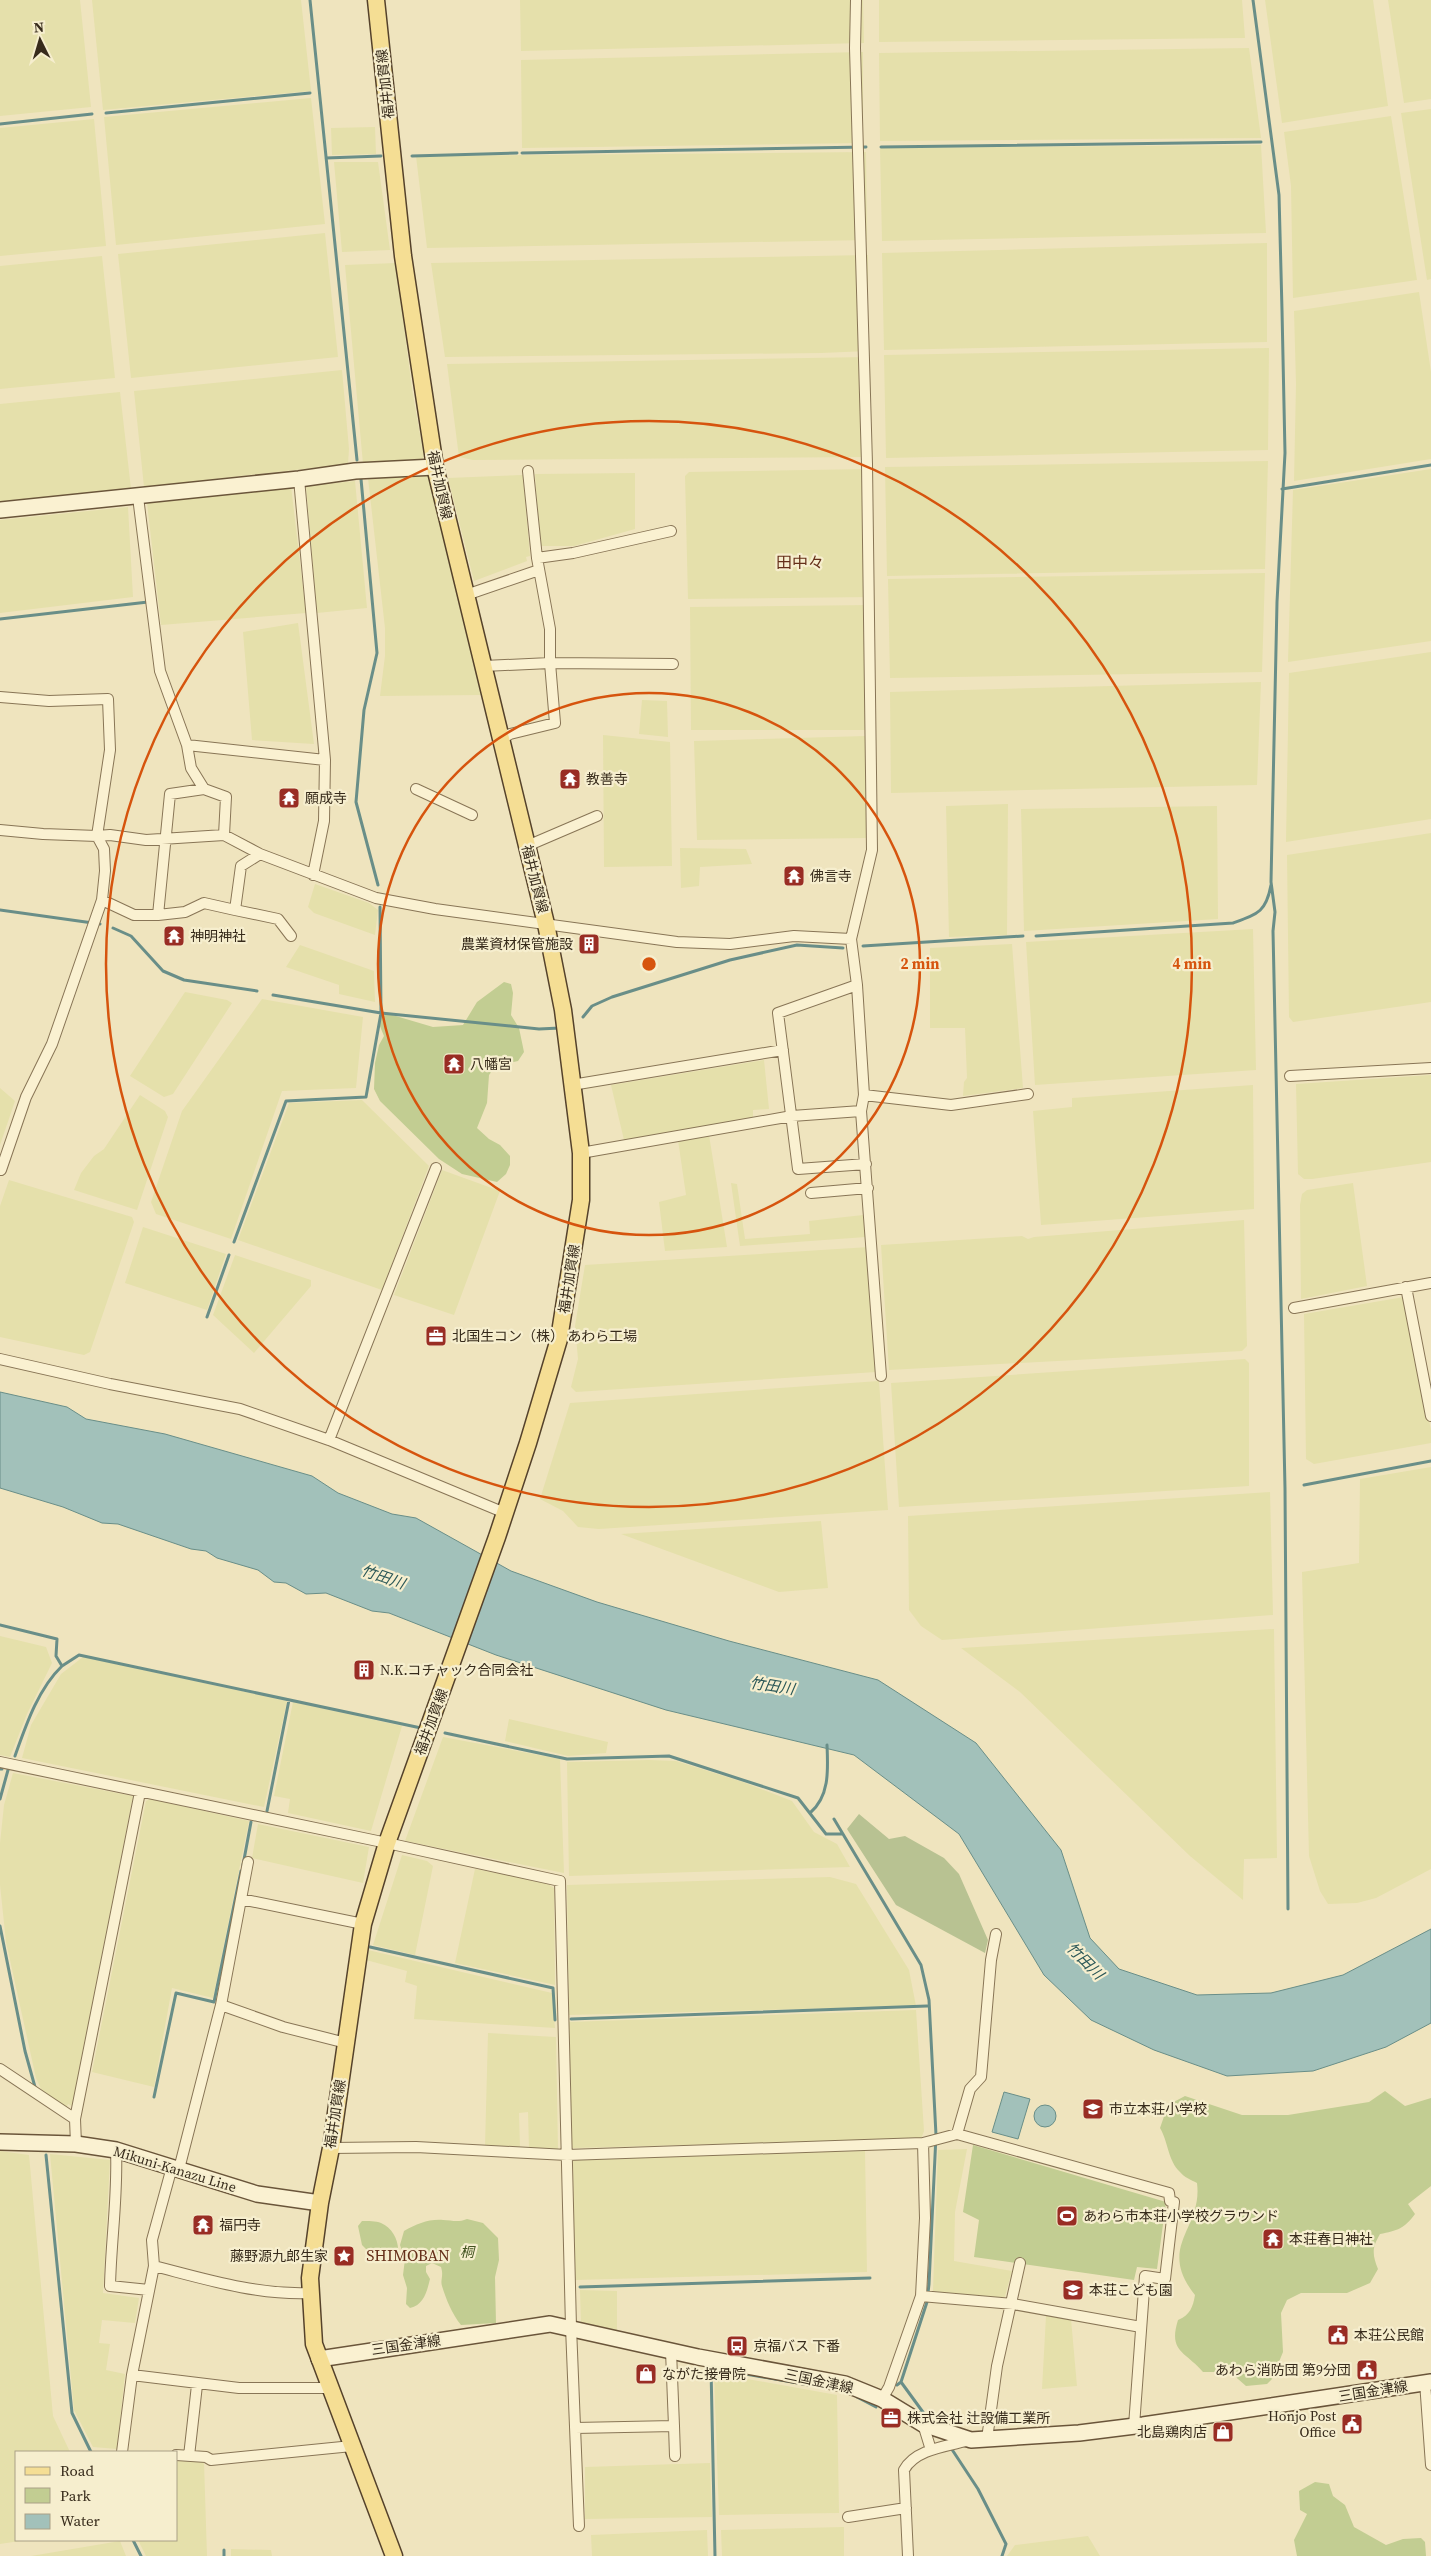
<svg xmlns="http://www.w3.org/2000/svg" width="1431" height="2556" font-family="'Source Serif 4','Noto Sans JP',serif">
<rect width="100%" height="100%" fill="#efe4be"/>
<!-- farmland -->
<path fill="#e5e0ab" d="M0 0H80L91 107 0 116Z
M92 0H301L311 91 103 110Z
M520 0H863L864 43 521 51Z
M879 0H1242L1245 38 879 42Z
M1265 0H1373L1388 106 1282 123Z
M1388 0H1431V99L1404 103Z
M1249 48 1261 138 880 141 879 53Z
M863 52V143L522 148 521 60Z
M311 98 325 224 116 245 104 117Z
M1431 109V279L1427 280 1401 113Z
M1391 116 1417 280 1293 298 1291 186 1284 132Z
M94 119 106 246 0 256V128Z
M375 127 376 154 332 155 331 128Z
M1261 145 1266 233 882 241 880 148Z
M866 152 867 240 427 248 416 156Z
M334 162H378L390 250 342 252Z
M325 233 338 357 131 378 118 254Z
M1267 243V342L884 350 882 253Z
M868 255V351L821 353 445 357 431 263Z
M102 256 115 378 0 389V266Z
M396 263 412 389 424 457 419 462 363 464 345 265Z
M1419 292 1431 372V459L1294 481 1296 384 1294 311Z
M1269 348 1268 450 886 458 884 355Z
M869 357 870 457 473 460 459 457 447 364Z
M342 370 349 449 348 464 144 487 134 391Z
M120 392 131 489 0 502V404Z
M1268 461 1265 569 887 576 885 467Z
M869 469 872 597 688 599 685 476 689 472Z
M1431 469V641L1288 662 1293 490Z
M635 473V529L574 546H540L535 474Z
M431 475 482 695 380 696 385 656V628L368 478Z
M523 475 530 556 526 557 527 561 474 581 448 478Z
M355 481 367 608 317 613 306 486Z
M291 486 306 613 161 625 147 503Z
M128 507 133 597 0 613V520Z
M1265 573 1262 672 890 678 888 579Z
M872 605 873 730H691L690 607Z
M298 623 314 744 252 740 243 632Z
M1431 652V819L1286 842 1289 673Z
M1261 682 1257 785 891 793 890 692Z
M642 700 667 701 668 737 639 734Z
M603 735 670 742 672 866 604 867Z
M866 736 868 838 697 840 694 741Z
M1008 804 1007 935 949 937 946 806Z
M1217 806 1218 919 1024 931 1021 809Z
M1431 833V1002L1293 1022 1289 1017 1287 855Z
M680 848 746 849 752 864 700 867 699 886 681 888Z
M315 884 369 903 378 910 375 935 314 913 308 907Z
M1253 929 1256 1070 1035 1085 1026 942Z
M1012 944 1023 1088 963 1096 964 1082 967 1078 965 1028H930V948Z
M300 945 374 971 375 1002 339 994V985L286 967Z
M185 992 227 1000 232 1003 173 1094 164 1097 130 1076Z
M262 999 363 1017 356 1088 282 1091 231 1239 156 1214 151 1202 182 1111Z
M764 1060 769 1109 753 1110V1121L624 1140 611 1085Z
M1431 1075V1162L1312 1179H1304L1298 1174 1296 1084Z
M1253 1085 1254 1209 1041 1225 1033 1111 1072 1107V1098Z
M0 1088 15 1101 0 1145Z
M140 1095 165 1111 168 1117 137 1210 74 1190 81 1173 94 1156 104 1149Z
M362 1100 429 1166 382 1290 238 1240 289 1103Z
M709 1135 727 1247 665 1251 659 1202 686 1195 678 1140Z
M442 1170 500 1191 454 1315 394 1295Z
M9 1180 132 1217 134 1222 90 1352 84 1355 0 1337V1206Z
M731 1183 737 1184 745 1239 810 1234 809 1221 863 1215 866 1237 740 1246Z
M1353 1183 1367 1286 1301 1299 1300 1205 1302 1194 1307 1190Z
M1244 1220 1247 1346 1242 1351 889 1370 881 1245 1022 1236 1028 1239 1034 1237Z
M143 1227 226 1254 207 1310 125 1283Z
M869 1247 876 1372 576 1392 571 1387 578 1359 575 1326 585 1265Z
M235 1255 311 1280V1286L254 1353 213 1315Z
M1404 1297 1431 1430V1443L1314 1464 1306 1459 1304 1314Z
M1245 1359 1249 1363V1486L899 1507 891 1383Z
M879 1381 888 1510 599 1529 578 1527 563 1511 540 1499 570 1403Z
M1431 1467V1869L1376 1898 1357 1903 1328 1904 1320 1891 1309 1856 1302 1572 1359 1563 1360 1479Z
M1270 1492 1273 1615 942 1640 921 1626 909 1610 908 1516Z
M821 1521 828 1588 779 1592 621 1534Z
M1274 1629 1277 1858 1244 1859 1243 1900 1190 1856 1020 1692 961 1648Z
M0 1636 46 1647 52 1663 27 1714 10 1757 0 1755Z
M83 1657 287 1701 264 1807 22 1758 31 1725 61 1674Z
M293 1702 402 1726 371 1831 288 1813 290 1799 274 1796Z
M509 1719 608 1742 606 1753 568 1756 505 1741Z
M443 1737 560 1759 564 1873 405 1841Z
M649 1760 676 1761 743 1782 792 1801 814 1832 837 1844 850 1867 569 1876 567 1762Z
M13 1773 133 1796 72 2106 68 2104 66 2109 41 2089 36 2078 6 1942 0 1885V1843L4 1805Z
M150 1799 249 1821 213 1998 172 1988 154 2087 92 2072 146 1801Z
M258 1824 369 1847 363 1883 252 1858Z
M402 1855 427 1861 433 1866 415 1955 373 1945Z
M475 1869 545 1882 554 1888 555 1985 455 1963Z
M830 1877 856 1884 909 1970 916 2006 569 2015 567 1885Z
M368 1950 552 1993 555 2028 414 2019 417 1986 405 1982 407 1971 366 1960Z
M916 2010 924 2131 921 2139 572 2148 569 2022Z
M488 2033 556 2037 558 2150 529 2149 528 2112 519 2113 520 2148 485 2146Z
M967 2149 955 2212 954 2261 1012 2271 1003 2303 933 2291 938 2150Z
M0 2151 29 2155 53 2416 70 2452H16V2540H26L0 2544Z
M865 2151 867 2272 575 2280 573 2159Z
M50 2154 110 2160 103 2293 139 2298 135 2323 102 2320 99 2343 110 2344 106 2370 125 2374 117 2449 93 2447 74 2410Z
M580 2290 617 2291V2330L581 2323Z
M1046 2316 1071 2319 1077 2386 1042 2389Z
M714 2373 837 2395 839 2513 719 2515Z
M176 2461 204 2462 207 2556H146L138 2540H176Z
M710 2463 712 2517 585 2519V2467Z
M844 2527V2556H722L721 2530Z
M707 2530 708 2556H592L591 2535Z
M1088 2536 1100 2556H1007L1015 2545Z
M120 2541 126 2556H31Z
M231 2549 271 2550 272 2556H231Z"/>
<!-- green -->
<path fill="#c2cd92" d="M504 982 511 984 513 993 511 1015 519 1028 524 1052 518 1061 496 1066 489 1075 487 1103 477 1128 489 1139 500 1145 510 1156V1165L506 1174 497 1182 462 1174 439 1159 380 1101 374 1089 375 1063 379 1045 384 1036 379 1024 382 1016 389 1014 433 1027 463 1025 477 1002Z
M1385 2091 1405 2106 1431 2098V2186L1408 2204 1415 2214C1405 2228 1397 2231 1380 2234 1372 2248 1372 2254 1378 2269L1370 2283 1347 2293H1301L1287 2300 1281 2313 1283 2352 1272 2379 1267 2384 1246 2386 1230 2372H1203C1185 2351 1168 2352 1178 2320 1190 2315 1193 2307 1195 2295 1156 2246 1203 2229 1197 2183 1191 2180 1184 2177 1180 2172 1168 2161 1168 2141 1160 2128L1168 2105 1185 2096 1242 2115H1288L1369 2102Z
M973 2145 1166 2202 1157 2269 1137 2267 1134 2280 974 2257 979 2220 963 2212Z
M467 2219 483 2223 498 2238 499 2260 495 2277 496 2323 461 2325C452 2314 446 2299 442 2286 440 2280 444 2276 441 2267L432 2263 426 2266V2272L430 2279C427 2291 424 2305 410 2308L406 2304 407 2288 403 2275 405 2259 400 2245 404 2231C417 2224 428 2219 443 2220 452 2220 457 2223 467 2219Z
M362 2221C368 2221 376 2221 381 2223 395 2229 402 2247 396 2260L388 2263 373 2256 362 2245 358 2226Z
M1315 2482 1329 2484 1333 2496 1345 2505 1354 2527 1386 2545 1403 2539 1421 2538 1425 2542 1426 2556H1297L1294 2540 1307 2514 1300 2510 1299 2491Z"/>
<!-- cemetery -->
<path fill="#b8c292" d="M859 1814 889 1839 905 1836 944 1858 959 1874 988 1940 985 1953 896 1905 847 1829Z"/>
<!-- water -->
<path fill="#a2c1ba" stroke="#698e88" d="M0 1392 67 1407 86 1419 165 1434 312 1476 338 1493 392 1514 416 1518 511 1571 597 1602 729 1641 878 1680 976 1743 1061 1850 1090 1938 1119 1969 1197 1995 1271 1993 1343 1975 1431 1929V2023L1386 2047 1313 2071 1227 2076 1154 2050 1091 2020 1044 1975 959 1834 854 1755 666 1710 496 1655 389 1613 372 1611 326 1593 306 1594 286 1583 274 1582 258 1570 217 1558 206 1551 191 1549 118 1524 102 1523 63 1507 0 1488Z
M1004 2092 1030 2099 1018 2139 992 2132Z
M1034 2116a11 11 0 1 1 22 0a11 11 0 1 1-22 0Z"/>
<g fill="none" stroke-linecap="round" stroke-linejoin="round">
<!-- stream -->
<path stroke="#698e88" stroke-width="3" d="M310 0 357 460
M1253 0 1279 195 1282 310 1285 453 1277 602 1271 882 1275 912 1273 931 1285 1488 1288 1909
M106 113 310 93
M0 124 92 114
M881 147 1261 142
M522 153 866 147
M412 156 517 153
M326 158 381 156
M361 479 377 653 364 710 356 802 378 885
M1282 489 1431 465
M0 619 148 602
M0 910 100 924
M113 928 131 936 163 971 184 980 257 991
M1036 936 1233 923C1258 914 1266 912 1271 885
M863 946 1023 936
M273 995 381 1013 539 1029 560 1028
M583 1017 592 1006 612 997 730 960 797 945 843 948
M234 1242 286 1101 366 1097 381 1013 380 907
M207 1317 229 1255
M1304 1485 1431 1461
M0 1625 57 1639 56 1656 62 1666 79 1655 421 1728
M445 1733 567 1759 669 1756 798 1798 826 1834H842
M15 1756C26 1725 38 1689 62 1666
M0 1769H2
M0 1799 8 1770
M267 1811 289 1700
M810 1813C830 1796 828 1769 827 1745
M834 1819 921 1965 929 2000 936 2135 929 2284 927 2302 901 2382 928 2419
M243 1865 251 1822
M0 1926 25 2051 35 2087
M370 1947 553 1988 555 2020
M571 2019 927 2006
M154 2097 176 1993 214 2002 241 1871
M46 2155 72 2413 91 2452
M580 2287 870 2278
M897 2385 901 2382
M857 2397 876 2407
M951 2448 978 2489 1006 2544 1002 2556
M133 2540 141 2556
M224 2550V2556
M715 2556 711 2368 809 2385"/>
<!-- street casing -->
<g stroke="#887556" stroke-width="12">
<path id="street" d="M856 0 855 48 867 464 872 850 851 939 857 985 864 1095 861 1111 881 1376
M299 479 325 760 324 821 313 875
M138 497 160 671 187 745
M537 558 573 553 671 531
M466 595 539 570
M484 666 550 663 673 664
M0 697 49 701 108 699 110 750 97 836 104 849 105 871 102 900 52 1044 26 1097 1 1170
M502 739 510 734 555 723 550 663V629L537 558 528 471
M416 789 472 815
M0 830 43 834 97 836 110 835 146 840 224 835 260 854 376 898 435 909 677 942 730 944 794 936 851 939
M224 835 226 797 204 789 191 768 187 745 325 760
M527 846 597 816
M102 900 134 915H158L170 794 204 789
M235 910 278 919 291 936
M158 915 185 912 204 903 235 910 241 866 260 854
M857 985 778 1013 798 1169 866 1164
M1290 1076 1431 1068
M572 1085 783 1050
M864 1095 951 1105 1028 1094
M581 1153 792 1116 861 1111
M811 1193 868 1188
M1406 1287 1431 1416
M1294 1308 1431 1283
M0 1359 110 1384 240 1409 329 1440 505 1513
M329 1440 436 1168
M0 1762 387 1843 560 1881 571 2327 579 2526
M241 1899 363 1924
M221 2005 283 2027 346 2043
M0 2069 75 2119 76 2144
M75 2119 140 1792
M957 2134 1169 2193 1170 2201 1174 2202 1165 2279 1145 2276 1134 2426
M923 2143 957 2134 970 2089 981 2077 991 1960 996 1934
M331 2148 416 2147 567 2155 923 2143 925 2218 921 2296 889 2387 882 2399
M116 2150C118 2195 111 2240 110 2286L149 2290
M179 2169 221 2005 248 1862
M154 2266C205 2279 256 2295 309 2293
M921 2296 1013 2304 1141 2327
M132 2375 239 2388H330
M1425 2382 1431 2465
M923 2424 931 2450
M674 2426 675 2456
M575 2428 674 2426 671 2351
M987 2439 997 2366 1020 2263
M122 2452 132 2375 154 2266 152 2240 172 2167
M176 2455 206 2457 211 2460 352 2446
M189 2456 197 2385
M848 2517 906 2508
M908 2556 904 2470C915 2449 948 2446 970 2440"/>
</g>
<!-- secondary casing -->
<g stroke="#6a553a" stroke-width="18">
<path id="secondary" d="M0 510 299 479 355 471 435 467
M0 2142 76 2144 116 2150 257 2194 320 2203
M319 2359 550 2324 698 2357 845 2384 882 2399 923 2424 971 2440 1079 2433 1143 2425 1431 2382"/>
</g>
<!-- primary casing -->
<g stroke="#55422b" stroke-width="19">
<path id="primary" d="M376 0 403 256 435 467 546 924 563 1010 581 1153V1200L559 1339 528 1443 497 1537 387 1843 363 1924 331 2148 320 2203 310 2278 314 2344 394 2556"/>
</g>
<!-- street -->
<use href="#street" stroke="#faf1d1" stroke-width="10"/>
<!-- secondary -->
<use href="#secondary" stroke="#faf1d1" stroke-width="15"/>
<!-- primary -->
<use href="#primary" stroke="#f5de94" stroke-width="16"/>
</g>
<!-- distance rings -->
<g fill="none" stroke="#d6540e" stroke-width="2.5">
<circle cx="649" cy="964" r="271"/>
<circle cx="649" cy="964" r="543"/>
</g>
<!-- icons -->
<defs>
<g id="temple-square" transform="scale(1.125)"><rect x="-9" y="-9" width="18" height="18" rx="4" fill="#992d24" stroke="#f6eece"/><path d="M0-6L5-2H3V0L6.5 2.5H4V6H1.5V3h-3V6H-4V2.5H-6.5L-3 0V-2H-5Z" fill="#fff"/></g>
<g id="building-square" transform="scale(1.125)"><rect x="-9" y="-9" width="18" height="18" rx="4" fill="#992d24" stroke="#f6eece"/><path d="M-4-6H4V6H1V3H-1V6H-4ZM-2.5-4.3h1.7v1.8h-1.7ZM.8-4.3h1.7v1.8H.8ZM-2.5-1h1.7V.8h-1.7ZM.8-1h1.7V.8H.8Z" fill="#fff"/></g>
<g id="office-square" transform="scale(1.125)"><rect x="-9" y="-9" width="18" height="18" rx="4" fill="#992d24" stroke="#f6eece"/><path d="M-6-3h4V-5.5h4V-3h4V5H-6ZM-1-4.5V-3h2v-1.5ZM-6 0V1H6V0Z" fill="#fff"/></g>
<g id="school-square" transform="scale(1.125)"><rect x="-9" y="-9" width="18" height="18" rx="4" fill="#992d24" stroke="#f6eece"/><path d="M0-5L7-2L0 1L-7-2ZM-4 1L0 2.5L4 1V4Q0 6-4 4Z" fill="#fff"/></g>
<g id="stadium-square" transform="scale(1.125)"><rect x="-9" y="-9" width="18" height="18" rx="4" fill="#992d24" stroke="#f6eece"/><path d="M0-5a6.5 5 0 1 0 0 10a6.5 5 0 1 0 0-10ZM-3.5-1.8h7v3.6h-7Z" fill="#fff"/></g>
<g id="sight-square" transform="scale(1.125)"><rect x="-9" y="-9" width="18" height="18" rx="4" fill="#992d24" stroke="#f6eece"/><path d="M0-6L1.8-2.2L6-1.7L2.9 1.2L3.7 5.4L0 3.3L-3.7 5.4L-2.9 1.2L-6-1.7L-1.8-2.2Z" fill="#fff"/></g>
<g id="civic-square" transform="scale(1.125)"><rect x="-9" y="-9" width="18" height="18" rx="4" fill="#992d24" stroke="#f6eece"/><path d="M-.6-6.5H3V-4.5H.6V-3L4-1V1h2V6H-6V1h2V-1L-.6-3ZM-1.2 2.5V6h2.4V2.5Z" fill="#fff"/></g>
<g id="bus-square" transform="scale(1.125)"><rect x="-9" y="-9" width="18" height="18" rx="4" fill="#992d24" stroke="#f6eece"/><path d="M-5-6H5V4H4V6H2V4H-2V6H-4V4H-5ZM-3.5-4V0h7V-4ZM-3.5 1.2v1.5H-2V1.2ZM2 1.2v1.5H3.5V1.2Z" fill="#fff"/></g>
<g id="shop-square" transform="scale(1.125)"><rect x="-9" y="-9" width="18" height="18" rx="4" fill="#992d24" stroke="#f6eece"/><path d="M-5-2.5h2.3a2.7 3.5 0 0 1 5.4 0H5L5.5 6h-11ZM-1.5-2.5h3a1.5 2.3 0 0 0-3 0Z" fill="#fff"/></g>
</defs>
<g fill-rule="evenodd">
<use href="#temple-square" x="570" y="779"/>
<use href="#temple-square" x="289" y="798"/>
<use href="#temple-square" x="794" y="876"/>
<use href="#temple-square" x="174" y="936"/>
<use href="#building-square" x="589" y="944"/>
<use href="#temple-square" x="454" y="1064"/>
<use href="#office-square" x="436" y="1336"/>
<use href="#building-square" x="364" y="1670"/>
<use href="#school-square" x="1093" y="2109"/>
<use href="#stadium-square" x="1067" y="2216"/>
<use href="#temple-square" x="203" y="2225"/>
<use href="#temple-square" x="1273" y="2239"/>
<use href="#sight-square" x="344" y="2256"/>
<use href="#school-square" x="1073" y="2290"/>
<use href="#civic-square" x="1338" y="2335"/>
<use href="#bus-square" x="737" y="2346"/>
<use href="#civic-square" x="1367" y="2370"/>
<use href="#shop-square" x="646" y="2374"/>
<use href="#office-square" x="891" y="2418"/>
<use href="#civic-square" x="1352" y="2424"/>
<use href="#shop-square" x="1223" y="2432"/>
</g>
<g text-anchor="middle" stroke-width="4.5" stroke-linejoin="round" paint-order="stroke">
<!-- street labels -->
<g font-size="14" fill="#372b1b" stroke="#f6eece">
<text transform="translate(385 84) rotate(-96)" y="5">福井加賀線</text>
<text transform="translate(440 485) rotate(78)" y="5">福井加賀線</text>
<text transform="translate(535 879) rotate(76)" y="5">福井加賀線</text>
<text transform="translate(569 1279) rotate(-81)" y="5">福井加賀線</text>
<text transform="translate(431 1722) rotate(-70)" y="5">福井加賀線</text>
<text transform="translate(335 2114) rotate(-81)" y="5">福井加賀線</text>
<text transform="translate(175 2169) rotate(17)" y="5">Mikuni-Kanazu Line</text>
<text transform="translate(406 2345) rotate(-8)" y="5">三国金津線</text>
<text transform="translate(819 2381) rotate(12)" y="5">三国金津線</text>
<text transform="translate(1373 2391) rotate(-9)" y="5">三国金津線</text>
</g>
<!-- poi labels -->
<g font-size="14" fill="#372b1b" stroke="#f6eece" text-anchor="start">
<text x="586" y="784">教善寺</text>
<text x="305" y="803">願成寺</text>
<text x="810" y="881">佛言寺</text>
<text x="190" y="941">神明神社</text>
<text x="573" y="949" text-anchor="end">農業資材保管施設</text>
<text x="470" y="1069">八幡宮</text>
<text x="452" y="1341">北国生コン（株） あわら工場</text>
<text x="380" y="1675">N.K.コチャック合同会社</text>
<text x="1109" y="2114">市立本荘小学校</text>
<text x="1083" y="2221">あわら市本荘小学校グラウンド</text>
<text x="219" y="2230">福円寺</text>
<text x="1289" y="2244">本荘春日神社</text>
<text x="328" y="2261" text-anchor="end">藤野源九郎生家</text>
<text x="1089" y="2295">本荘こども園</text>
<text x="1354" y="2340">本荘公民館</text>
<text x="753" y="2351">京福バス 下番</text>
<text x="1351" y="2375" text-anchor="end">あわら消防団 第9分団</text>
<text x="662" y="2379">ながた接骨院</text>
<text x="1336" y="2421" text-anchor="end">Honjo Post<tspan x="1336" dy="16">Office</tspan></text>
<text x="907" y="2423">株式会社 辻設備工業所</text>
<text x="1207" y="2437" text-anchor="end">北島鶏肉店</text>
</g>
<!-- park labels -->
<g font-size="14" font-style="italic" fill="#435421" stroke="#f6eece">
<text x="467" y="2257">桐</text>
</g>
<!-- water labels -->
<g font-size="15" font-style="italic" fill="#2a5757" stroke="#f6eece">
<text transform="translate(383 1577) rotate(19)" y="5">竹田川</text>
<text transform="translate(772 1686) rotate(9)" y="5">竹田川</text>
<text transform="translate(1085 1961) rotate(45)" y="5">竹田川</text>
</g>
<!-- quarter labels -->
<g font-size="16" fill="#652f19" stroke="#f6eece">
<text x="800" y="568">田中々</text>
<text x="408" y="2261">SHIMOBAN</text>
</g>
</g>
<circle cx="649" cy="964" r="8" fill="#d6540e" stroke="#f6eece" stroke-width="2.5"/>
<g font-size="15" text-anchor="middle" font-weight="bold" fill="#d6540e" stroke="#f6eece" stroke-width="4.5" stroke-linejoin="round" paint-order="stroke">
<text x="920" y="969">2 min</text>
<text x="1192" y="969">4 min</text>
</g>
<!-- legend -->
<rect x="15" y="2451" width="162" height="90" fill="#f6eece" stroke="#aaa086"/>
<rect x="25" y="2467" width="25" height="8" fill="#f5de94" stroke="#aaa086"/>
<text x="60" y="2476" font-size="15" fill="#372b1b">Road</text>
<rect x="25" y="2488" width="25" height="15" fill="#c2cd92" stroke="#aaa086"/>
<text x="60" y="2501" font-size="15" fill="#372b1b">Park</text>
<rect x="25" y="2514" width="25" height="15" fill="#a2c1ba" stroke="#aaa086"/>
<text x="60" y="2526" font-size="15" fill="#372b1b">Water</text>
<!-- north arrow -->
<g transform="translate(40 40) rotate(355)" stroke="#f6eece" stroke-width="4" paint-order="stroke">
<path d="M0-4L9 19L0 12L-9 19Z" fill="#372b1b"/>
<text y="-8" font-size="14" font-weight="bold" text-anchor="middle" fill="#372b1b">N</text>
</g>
</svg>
